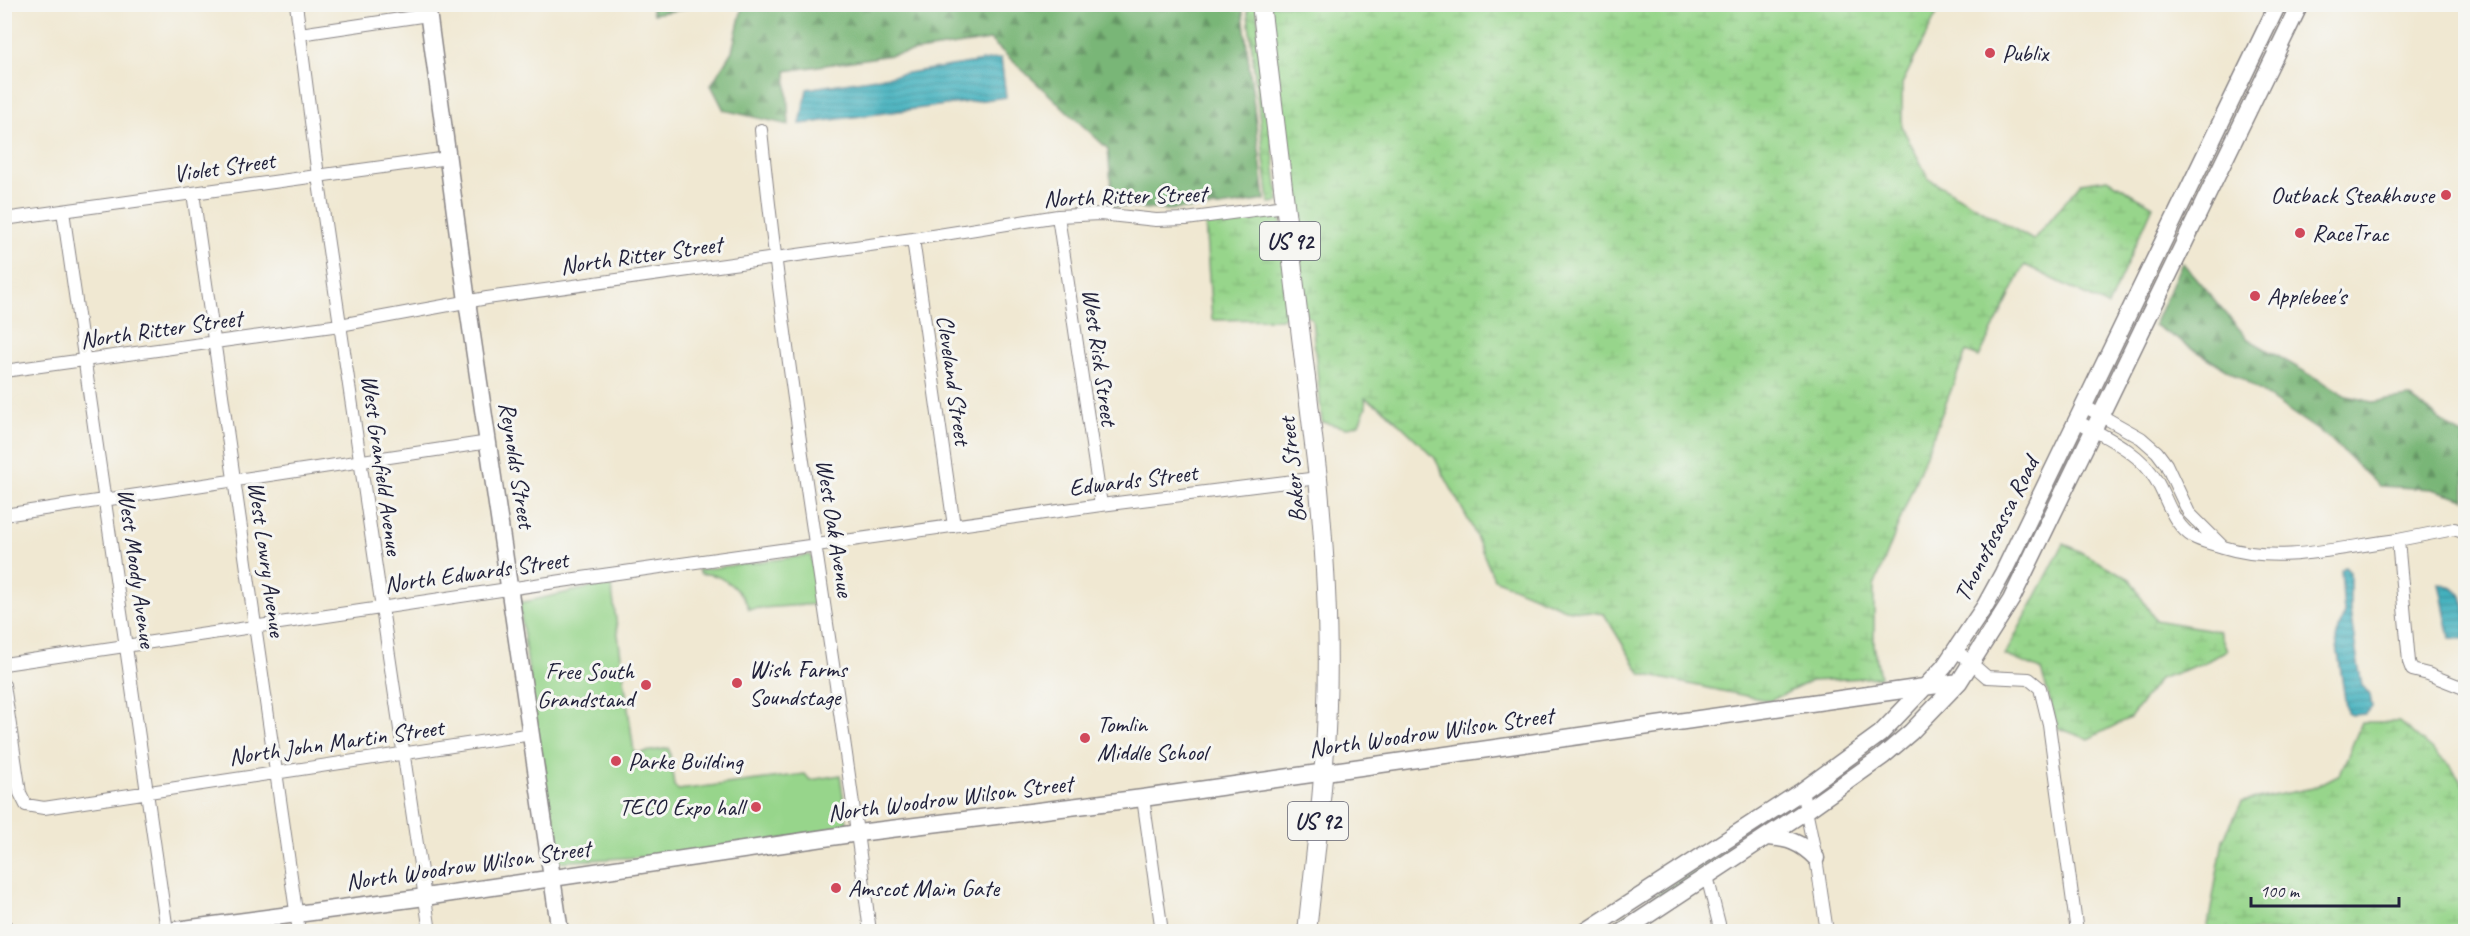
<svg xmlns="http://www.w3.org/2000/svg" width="2470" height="936" font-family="Caveat,sans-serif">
<defs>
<pattern id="grass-tufts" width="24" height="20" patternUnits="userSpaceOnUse" patternTransform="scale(1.5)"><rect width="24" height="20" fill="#97d58b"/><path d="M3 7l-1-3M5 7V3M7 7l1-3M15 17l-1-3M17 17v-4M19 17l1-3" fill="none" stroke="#82b779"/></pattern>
<pattern id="forest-firs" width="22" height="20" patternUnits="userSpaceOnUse" patternTransform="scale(1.5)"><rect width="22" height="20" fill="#79b677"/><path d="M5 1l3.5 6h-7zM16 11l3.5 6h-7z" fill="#639463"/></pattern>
<pattern id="wetland-marsh" width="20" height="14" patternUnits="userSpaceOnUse" patternTransform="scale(1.5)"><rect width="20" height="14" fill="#97d58b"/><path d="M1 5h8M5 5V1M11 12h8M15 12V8" fill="none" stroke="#82b779"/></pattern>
<pattern id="water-rules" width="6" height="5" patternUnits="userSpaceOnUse" patternTransform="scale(1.5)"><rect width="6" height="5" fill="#41b0bd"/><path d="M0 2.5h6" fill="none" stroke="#368f9b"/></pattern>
</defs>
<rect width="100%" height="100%" fill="#f6f6f2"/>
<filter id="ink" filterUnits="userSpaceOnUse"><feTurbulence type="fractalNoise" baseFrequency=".0167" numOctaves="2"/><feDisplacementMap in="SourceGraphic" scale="12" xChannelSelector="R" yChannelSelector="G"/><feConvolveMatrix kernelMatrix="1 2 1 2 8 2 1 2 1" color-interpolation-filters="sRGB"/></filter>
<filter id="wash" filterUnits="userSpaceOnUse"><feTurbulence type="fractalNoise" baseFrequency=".008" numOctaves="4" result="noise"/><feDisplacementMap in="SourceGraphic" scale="24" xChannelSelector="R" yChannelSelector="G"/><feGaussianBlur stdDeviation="1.35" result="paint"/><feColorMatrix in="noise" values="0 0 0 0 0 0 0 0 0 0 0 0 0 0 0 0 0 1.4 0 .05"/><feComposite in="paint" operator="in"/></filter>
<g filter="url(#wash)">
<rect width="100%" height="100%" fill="#f0e8d2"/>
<!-- grass -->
<path fill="url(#grass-tufts)" stroke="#5c7c63" stroke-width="1.5" d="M1776 821 1633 917 1604 932 1607 927 1756 830Z"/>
<!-- forest -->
<path fill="url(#forest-firs)" stroke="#4e6c59" stroke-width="1.5" d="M743 4 1242 5 1265 200 1220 207 1165 210 1113 206 1108 149 990 40 786 71 789 125 724 110 711 85 732 51Z
M651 5V4L690 5 685 9 653 14Z
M2182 262 2248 339 2347 396 2372 402 2410 397 2465 438V499L2432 489 2379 486 2329 438 2244 380 2154 325Z"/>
<!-- wetland -->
<path fill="url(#wetland-marsh)" stroke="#5c7c63" stroke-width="1.5" d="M1247 5H1256L1279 202 1269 203Z
M1267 5H1941L1902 84V127L1929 179 2033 240 2081 183 2108 179 2153 206 2108 306 2025 265 1979 357 1966 352 1874 587V645L1880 677 1811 681 1770 701 1641 674 1604 614 1565 609 1494 579 1472 527 1434 457 1385 410 1365 398 1366 407 1359 424 1346 428 1322 422 1312 319 1304 313Z
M1280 212 1290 311 1281 319 1212 320 1205 222Z
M2064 543 2130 579 2155 620 2219 631 2227 650 2204 663 2159 679 2130 718 2088 739 2058 728 2041 670 2005 655Z
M2362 722H2400L2449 765 2465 787V931H2207L2223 840 2242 802 2313 788 2340 774Z"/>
<!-- green -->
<path fill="#97d58b" stroke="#5c7c63" stroke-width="1.5" d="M811 555 818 604 749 609C743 592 720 571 701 574L698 570Z
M611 583 634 752 639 753 669 748 674 786 678 790 805 774 810 780 840 775 848 829 676 855 556 862 519 603Z"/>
<!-- water -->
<path fill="url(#water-rules)" stroke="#32697c" stroke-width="1.5" d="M1001 58 1006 97 800 124 807 89Z
M2345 567 2350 572V611L2357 658 2362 685 2370 695 2372 707 2366 714 2351 715 2347 713 2336 639 2344 613 2341 570Z
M2439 583C2470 590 2466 609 2465 639L2450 638Z"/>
</g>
<g filter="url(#ink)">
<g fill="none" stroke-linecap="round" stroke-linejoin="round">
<!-- street casing -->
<g stroke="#898586" stroke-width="14">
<path id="street" d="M296 4 318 176 430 932
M300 34 428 15
M761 130C788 399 837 664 870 932
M193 193 299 932
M63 211 167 931
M1058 216 1101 505
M4 219 448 158
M913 239 954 526
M4 371 340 325 487 298 913 239 1058 216 1100 214 1156 220 1186 219 1285 206
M2084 406 2141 438 2157 452 2166 464 2189 513 2222 546
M2077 421C2105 437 2139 451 2156 480 2164 493 2168 508 2177 521 2191 541 2201 540 2223 547 2280 565 2340 547 2398 540
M4 515 489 442
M2466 533 2454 529 2398 540 2409 662 2412 670 2428 674 2466 689
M1956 650 1987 677 2029 679 2040 688 2049 725 2077 932
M4 664 582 578 1101 505 1318 478
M4 685 20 793 26 805 44 808 532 734
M1802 791 1816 858 1827 932
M1143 798 1162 932
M1707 876 1719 924 1716 932"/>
</g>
<!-- secondary casing -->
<g stroke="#898586" stroke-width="19">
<path id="secondary" d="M427 4 467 301 560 932
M1766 837C1788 838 1800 842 1816 858
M161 932 425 897 858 833 1143 798 1959 682
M1585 932 1802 791 1880 734 1944 667 1985 606 2003 573 2278 4
M1622 932 1807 810 1883 756 1911 732 1959 682 2011 600 2300 4"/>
</g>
<!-- primary casing -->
<g stroke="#898586" stroke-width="20">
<path id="primary" d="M1261 4 1318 478C1325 553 1330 629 1327 705 1325 781 1315 856 1307 932"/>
</g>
<!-- street -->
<use href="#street" stroke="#fff" stroke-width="12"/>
<!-- secondary -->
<use href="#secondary" stroke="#fff" stroke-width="16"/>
<!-- primary -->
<use href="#primary" stroke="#fff" stroke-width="18"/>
<!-- rail casing -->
<g stroke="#22223b" stroke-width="5">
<path id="rail" d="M4 910 12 932"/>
</g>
<!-- rail -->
<use href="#rail" stroke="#f6f6f2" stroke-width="3" stroke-dasharray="9" stroke-linecap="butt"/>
</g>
</g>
<!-- markers -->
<g fill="#d1495b" stroke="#f6f6f2" stroke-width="2">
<circle cx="1990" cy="53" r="6"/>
<circle cx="2446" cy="195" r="6"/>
<circle cx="2300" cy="233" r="6"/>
<circle cx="2255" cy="296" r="6"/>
<circle cx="737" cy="683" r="6"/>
<circle cx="646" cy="685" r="6"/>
<circle cx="1085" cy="738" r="6"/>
<circle cx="616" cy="761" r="6"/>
<circle cx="756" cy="807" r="6"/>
<circle cx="836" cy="888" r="6"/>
</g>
<g text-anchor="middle" stroke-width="6" stroke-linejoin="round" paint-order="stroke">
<!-- shield labels -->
<g fill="#f6f6f2" stroke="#626272" stroke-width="1.5">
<rect x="1260" y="222" width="60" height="38" rx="4.5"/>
<rect x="1288" y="802" width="60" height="38" rx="4.5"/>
</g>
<g font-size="22" font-weight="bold" fill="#22223b">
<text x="1290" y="249">US 92</text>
<text x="1318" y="829">US 92</text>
</g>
<!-- poi labels -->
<g font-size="24" fill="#22223b" stroke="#f6f6f2" text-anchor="start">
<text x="2002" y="61">Publix</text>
<text x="2434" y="203" text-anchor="end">Outback Steakhouse</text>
<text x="2312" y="241">RaceTrac</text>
<text x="2267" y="304">Applebee's</text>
<text x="749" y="677">Wish Farms<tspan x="749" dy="28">Soundstage</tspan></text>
<text x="634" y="679" text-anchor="end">Free South<tspan x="634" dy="28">Grandstand</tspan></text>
<text x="1097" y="732">Tomlin<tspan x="1097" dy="28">Middle School</tspan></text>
<text x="628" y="769">Parke Building</text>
<text x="744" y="815" text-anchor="end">TECO Expo hall</text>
<text x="848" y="896">Amscot Main Gate</text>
</g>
<!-- street labels -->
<g font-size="24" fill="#22223b" stroke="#f6f6f2">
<text transform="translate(224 167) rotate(-8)" y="8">Violet Street</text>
<text transform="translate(1125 196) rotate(-2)" y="8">North Ritter Street</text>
<text transform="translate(641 255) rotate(-8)" y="8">North Ritter Street</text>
<text transform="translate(161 329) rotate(-8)" y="8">North Ritter Street</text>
<text transform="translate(1100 357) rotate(82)" y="8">West Risk Street</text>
<text transform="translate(954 380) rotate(82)" y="8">Cleveland Street</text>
<text transform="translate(382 465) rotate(82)" y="8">West Granfield Avenue</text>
<text transform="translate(517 465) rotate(81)" y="8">Reynolds Street</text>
<text transform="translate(1292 470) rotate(-96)" y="8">Baker Street</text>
<text transform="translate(1133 480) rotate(-7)" y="8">Edwards Street</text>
<text transform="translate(835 528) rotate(81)" y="8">West Oak Avenue</text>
<text transform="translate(1996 529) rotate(-63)" y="8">Thonotosassa Road</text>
<text transform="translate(267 559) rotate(82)" y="8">West Lowry Avenue</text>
<text transform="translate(137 568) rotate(82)" y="8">West Moody Avenue</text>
<text transform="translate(476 572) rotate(-8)" y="8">North Edwards Street</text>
<text transform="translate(1431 732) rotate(-8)" y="8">North Woodrow Wilson Street</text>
<text transform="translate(336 742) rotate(-8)" y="8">North John Martin Street</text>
<text transform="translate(950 798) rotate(-7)" y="8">North Woodrow Wilson Street</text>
<text transform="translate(468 865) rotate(-8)" y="8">North Woodrow Wilson Street</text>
</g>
</g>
<!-- margin -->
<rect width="2470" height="936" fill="none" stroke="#f6f6f2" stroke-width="24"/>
<!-- scale -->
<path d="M2251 897v9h148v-9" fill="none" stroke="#22223b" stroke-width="3"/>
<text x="2260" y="897" font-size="18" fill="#22223b" stroke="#f6f6f2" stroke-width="4.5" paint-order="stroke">100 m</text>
</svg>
